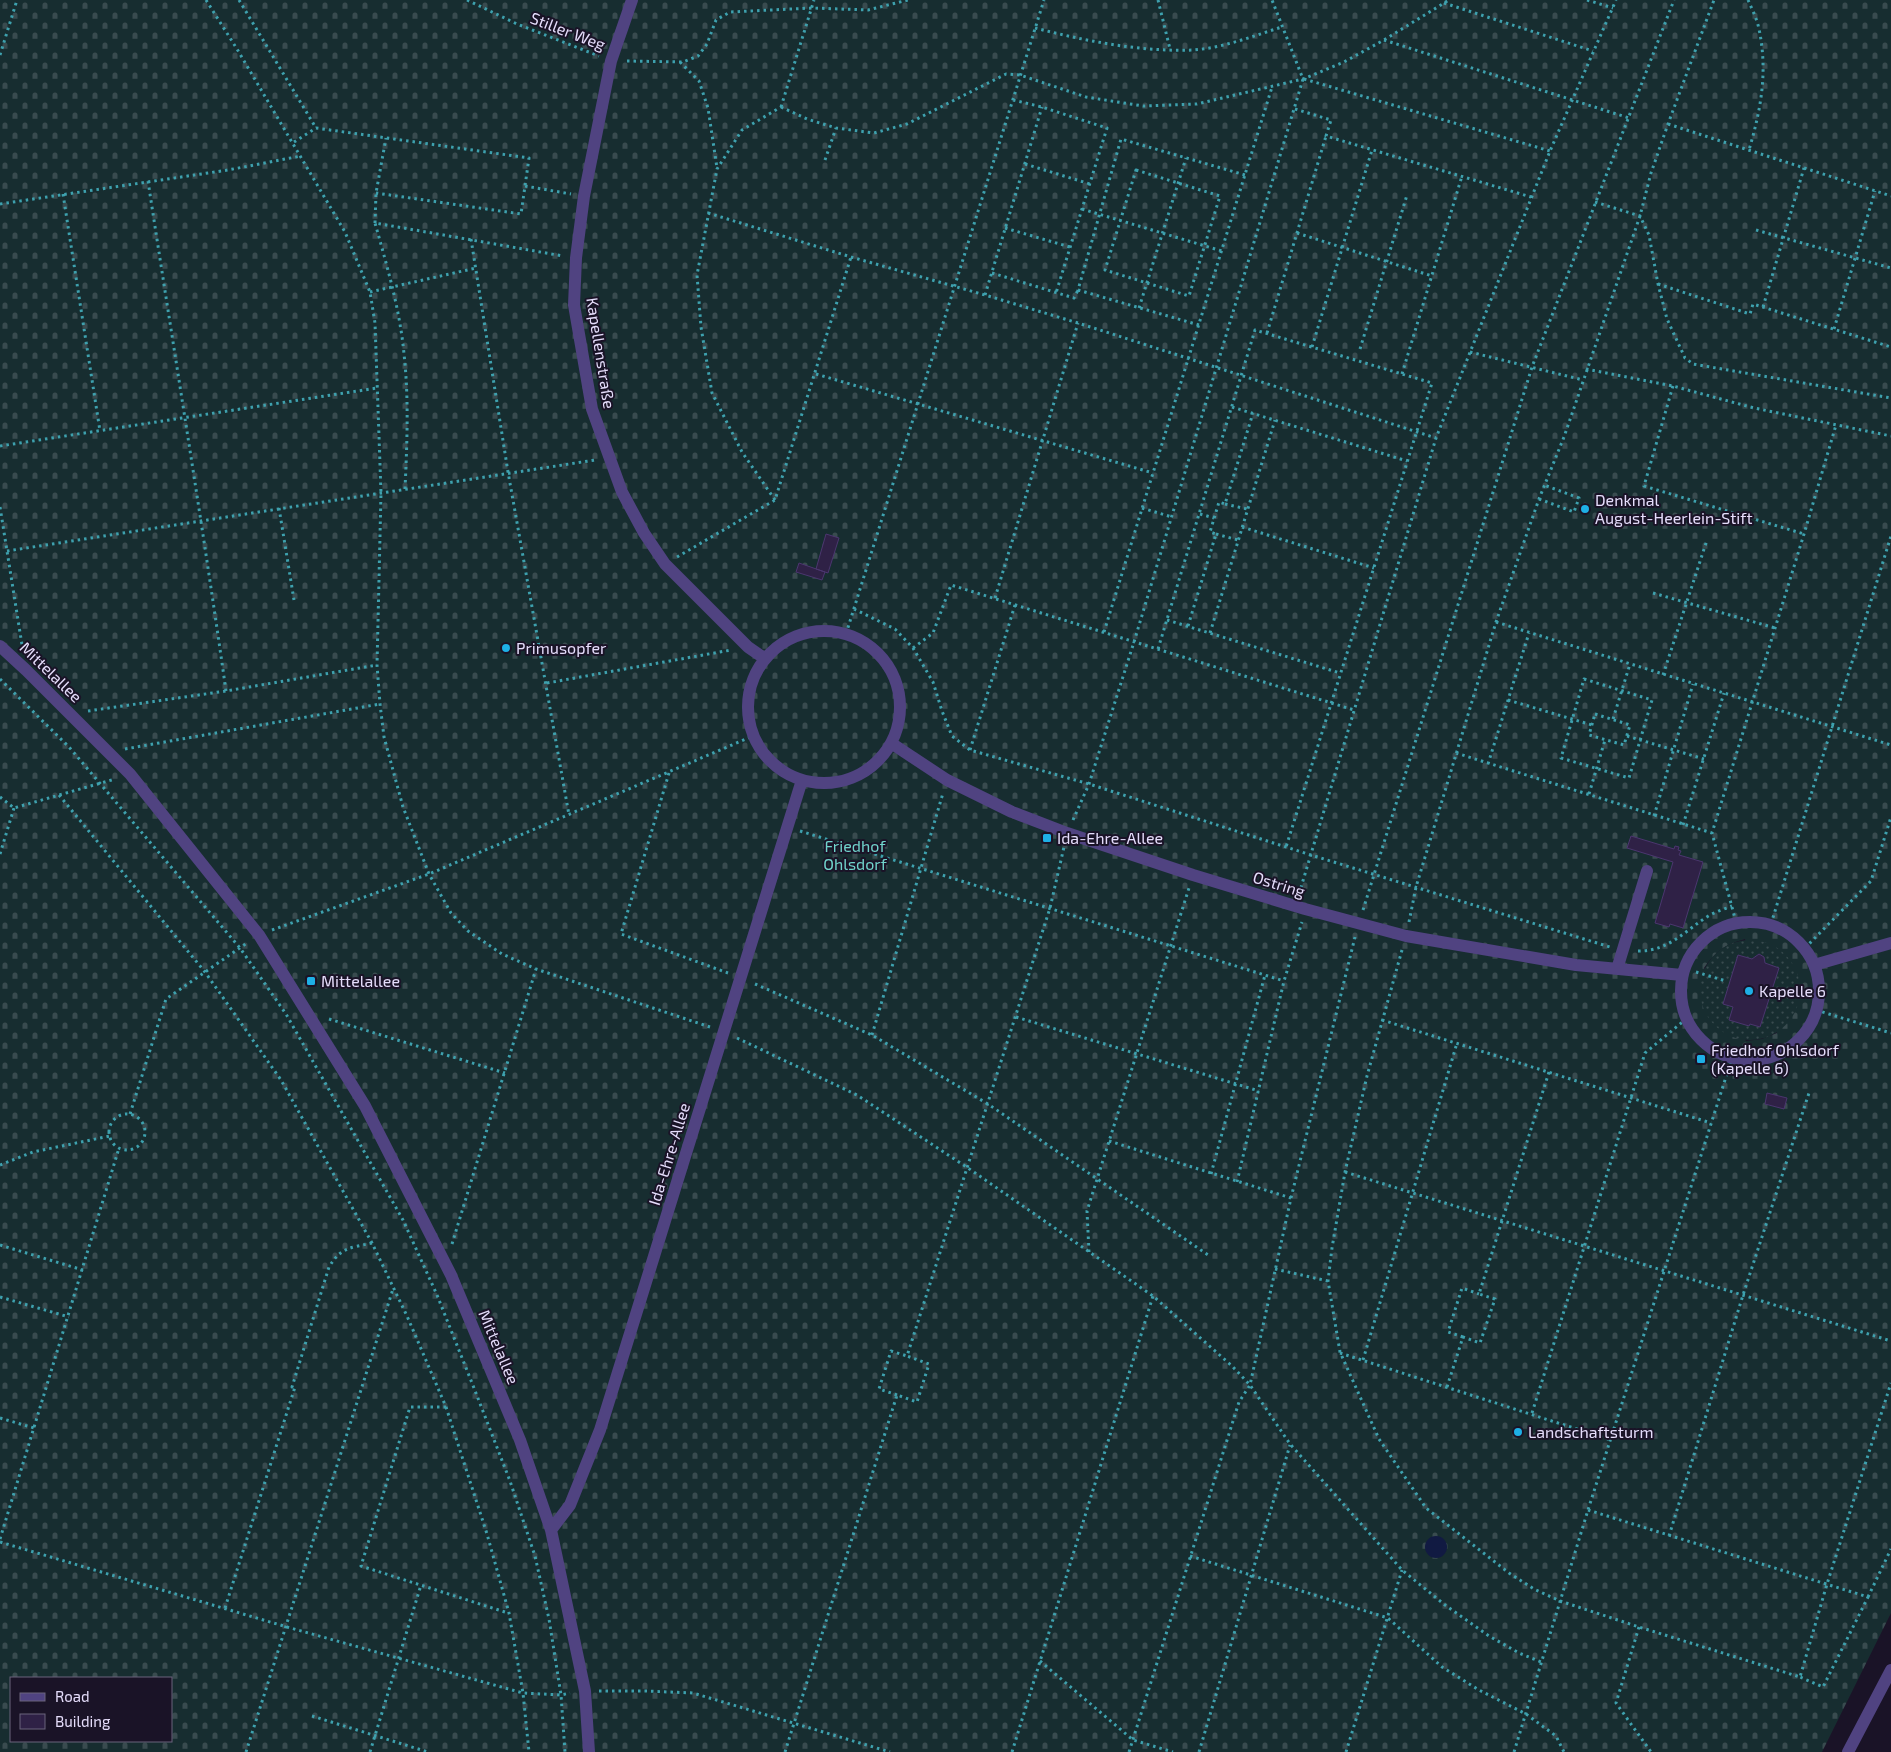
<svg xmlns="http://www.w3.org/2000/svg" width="1891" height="1752" font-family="'Exo 2',sans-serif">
<defs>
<pattern id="cemetery-stones" width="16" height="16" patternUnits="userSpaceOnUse" patternTransform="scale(1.25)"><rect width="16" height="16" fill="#172d30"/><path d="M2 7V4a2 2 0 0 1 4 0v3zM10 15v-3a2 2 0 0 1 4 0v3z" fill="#394b4f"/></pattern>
<pattern id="park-dots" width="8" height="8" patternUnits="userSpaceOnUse" patternTransform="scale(1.25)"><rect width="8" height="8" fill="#172d30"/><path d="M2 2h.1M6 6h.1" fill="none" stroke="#394b4f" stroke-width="1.8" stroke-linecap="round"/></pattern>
</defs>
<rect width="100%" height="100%" fill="#1a1327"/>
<!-- cemetery -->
<path fill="url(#cemetery-stones)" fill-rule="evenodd" d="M0 0H1891V1613L1822 1752H0ZM1745 939 1777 1033 1762 1039 1746 1041 1704 968C1716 951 1724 945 1745 939ZM11 1678H171V1741H11Z"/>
<!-- park -->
<path fill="url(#park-dots)" d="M1700 990a50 50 0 1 1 100 0a50 50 0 1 1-100 0Z"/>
<!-- water -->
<path fill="#111a42" d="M1425 1547a11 11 0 1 1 22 0a11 11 0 1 1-22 0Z"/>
<!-- building -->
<path fill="#2f2146" stroke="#4b366f" d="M826 534 839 538 828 573 816 569Z
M799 563 825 572 822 580 796 572Z
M1631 836 1674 849 1675 846 1679 847 1678 850 1681 851 1679 855 1703 862 1683 928 1670 924 1669 927 1655 923 1673 862 1627 848Z
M1759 954 1764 957 1765 963 1779 968 1760 1027 1750 1024 1749 1026 1729 1020 1733 1007 1723 1004 1738 955 1752 959Z
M1767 1093 1787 1098 1784 1109 1765 1104Z"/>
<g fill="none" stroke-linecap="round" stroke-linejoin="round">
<!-- path -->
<path stroke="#3ea1ae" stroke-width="3" stroke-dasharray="2.5 4" stroke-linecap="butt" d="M206 0 237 49 345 232 370 292 375 323 381 493 377 665 380 704 384 737 403 807 429 874 451 913 468 931 502 954 536 969 710 1027
M239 0 316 128
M467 0 517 24 599 56
M1158 0 1170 49
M1587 0 1613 8
M1748 0C1752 9 1757 19 1759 29 1768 72 1761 109 1749 150
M1444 3 1593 51
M1035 28C1086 41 1140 52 1193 50 1223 48 1253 36 1282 27
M1384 40 1629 118
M0 55 17 0
M627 61 683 62 698 56 707 44 716 20 730 12 812 8 868 10 908 0
M680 62 699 81 708 108 717 168
M1304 79 1550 151
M1013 100 1042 107 1107 128 1056 293
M781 107 807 119 836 128 874 133 907 124 1006 74 1020 75 1086 97 1143 106 1197 104 1303 79 1344 62 1384 40 1449 0
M781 107 814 0
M1295 109 1331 120 1326 136 1531 197
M1668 124 1891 196
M294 142 316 128 529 158 521 214 376 193
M825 160 836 128
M1025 164 1090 184
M1136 170 1220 196 1189 296 1105 270Z
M148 181C174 351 202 521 226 691
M525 186 571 194
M63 194 100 431
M1595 202 1640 216 1649 235 1658 284 1667 319 1685 358 1693 364 1891 398
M0 204 228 170 301 156
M1082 209 1222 251
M708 213 851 257 985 295 1078 323 1436 438
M375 223 376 193 386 138
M1005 228 1070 247
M1756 230 1891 268
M1297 233 1432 276
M471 239 508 472 569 815
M992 273 1074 298 1078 290
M1658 284 1750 314 1753 304 1891 347
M370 292 476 268
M985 295 1042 107
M1763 307 1804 168
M1139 308 1186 158
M1199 325 1078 290 1121 139 1245 175
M1834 329 1875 191
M1267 333 1326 136
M1312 347 1372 150
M1360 349 1407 195
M1470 352 1583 380
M1586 369 1673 386 1754 408 1891 436
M816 374 1153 473
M1402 374 1462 176
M1673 386 1644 486 1804 534
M1232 407 1407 461
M0 446 377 388
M405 489C407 444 409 399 404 354 400 310 387 266 375 223L563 256
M1539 499 1574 512 1579 498 1544 485
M775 500 742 452 712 393 701 327 697 275 717 169 742 130 781 107
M1225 504 1247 509
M0 507 22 645
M279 508 294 600
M1142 508 1172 517
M1200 514 1214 518
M1242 527 1374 568
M1216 534 1238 540
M7 551 595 460
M677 557 775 500 851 257
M1653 593 1775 628
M995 598 1078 323
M854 609 895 629 913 648 933 682 942 711 952 736 970 750 1089 784 1311 855 1610 947
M1167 620 1340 673
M1496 622 1891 745
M1188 626 1216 534 1210 532 1219 502 1225 504 1253 413
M1104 632 1272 87
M1210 633 1275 420
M846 634 1044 0
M913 648 933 633 951 585 1354 710
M1158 649 1255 330 1432 383 1286 847
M1663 675 1707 540
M0 679 69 747 240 948 286 1014 403 1220 437 1295 474 1388 510 1481 535 1556 549 1619 561 1695 565 1752
M1584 679 1652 700 1629 778 1561 758Z
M547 683 731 650
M1508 700 1592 725
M88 711 226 691 377 665
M1595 714 1630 725 1624 745 1589 735Z
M1613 719 1630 664
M1627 736 1704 759
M125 749 380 704
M970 750 1015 605
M1456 753 1712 833
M1488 764 1529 633
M669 773 621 934 728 973
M1589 794 1605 740
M59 795 205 972 281 1080 372 1243 407 1316 446 1407 487 1534 509 1613 523 1693 529 1752
M0 797 14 808 115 779
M1654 816 1693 684
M1073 820 1089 784 1134 642 1303 79 1272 0
M1683 825 1724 693
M800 831 1284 981
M0 854 14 808
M1299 894 1436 438 1550 151 1616 0
M1363 910 1532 367 1674 0
M1409 922 1416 887 1496 622 1539 499 1564 437 1640 216 1651 173 1668 124 1714 0
M1736 922 1712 833 1804 534 1836 425
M1771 924 1891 536
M272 930 429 874 753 736
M1805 948 1871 881 1891 817
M1402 950 1367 1076 1345 1172 1332 1248 1328 1281 1340 1352 1379 1439 1426 1508 1509 1573 1534 1589 1560 1601 1639 1627 1800 1677 1827 1584 1891 1383
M1638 951C1670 951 1685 930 1710 915 1717 911 1725 909 1732 906
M1696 972 1726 981
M755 984 872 1035 988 1104 1211 1257
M1816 1010 1891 1033
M1016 1017 1259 1091
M329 1019 505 1073
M1382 1020 1711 1123
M872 1035 943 793
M737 1038 857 1095 968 1168 1153 1296 1232 1366 1250 1385 1290 1444 1402 1570 1445 1605 1489 1636 1519 1653 1541 1662
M130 1114 166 999 247 943
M109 1132a18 18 0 1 1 36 0a18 18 0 1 1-36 0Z
M1109 1141 1291 1198
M0 1165 33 1152 110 1136
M1345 1172 1891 1341
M1211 1174 1265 975
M1237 1182 1284 981 1302 922
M452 1244 536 969
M0 1245 83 1270
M1089 1252 1087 1211 1189 888
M1275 1269 1328 1281
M0 1297 69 1317
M1463 1337 1448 1332 1462 1288 1479 1294
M1340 1353 1611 1440
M1363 1360 1457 1043
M1447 1387 1463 1337 1480 1343 1495 1299 1479 1294 1549 1072
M897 1395 879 1389 891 1351 907 1356
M446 1407H410L361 1566 508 1613
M1532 1413 1645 1053 1686 1019
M0 1418 34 1428
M1588 1510 1868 1597 1823 1687 1800 1677
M1669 1536 1743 1295 1809 1093
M0 1539 119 1148
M0 1542 287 1627 523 1693 561 1695 570 1693
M1190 1556 1388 1618 1442 1667 1479 1690 1526 1714 1556 1736 1564 1752
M1868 1597 1891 1549
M225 1608 295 1387H292L329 1267C341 1247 350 1248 372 1243
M1639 1627 1616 1703 1651 1752
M1040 1661 1133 1740 1173 1752
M599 1691H645L693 1693 890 1752
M312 1716 428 1752
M246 1752 393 1289
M370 1752 421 1585
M785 1752 897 1395 917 1402 929 1364 907 1356 1050 908 1064 847
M1012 1752 1153 1296
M1129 1752 1239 1402 1250 1385 1291 1198 1355 937
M1199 1752 1290 1445
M1346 1752 1402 1570
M1514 1752 1588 1510 1732 1058"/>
<!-- minor -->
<path stroke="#504381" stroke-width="12" d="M632 0 611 61 584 196 576 258 574 305 592 409 622 492 644 533 665 564 748 647 764 658
M748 707a76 76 0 1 1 152 0a76 76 0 1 1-152 0Z
M0 646 26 670 130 774 259 935 365 1106 451 1275 520 1440 551 1530 585 1691 589 1752
M891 743 947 780 1012 812 1067 833 1193 875 1305 909 1406 936 1576 965 1682 975
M1681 991a69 69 0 1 1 138 0a69 69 0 1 1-138 0Z
M1814 965 1891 943
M1617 969 1647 871
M551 1530 570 1505 600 1430 802 780
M1848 1752 1891 1670"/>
</g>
<!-- markers -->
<g fill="#1eb0e6" stroke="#1a1327" stroke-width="2">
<circle cx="1585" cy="509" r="5"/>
<circle cx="506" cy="648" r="5"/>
<rect x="1042" y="833" width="10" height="10" rx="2.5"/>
<rect x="306" y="976" width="10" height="10" rx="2.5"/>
<circle cx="1749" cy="991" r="5"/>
<rect x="1696" y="1054" width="10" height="10" rx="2.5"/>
<circle cx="1518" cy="1432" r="5"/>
</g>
<g text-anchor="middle" stroke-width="4" stroke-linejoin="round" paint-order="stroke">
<!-- street labels -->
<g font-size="16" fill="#e5ddfb" stroke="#1a1327">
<text transform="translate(568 31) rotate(21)" y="6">Stiller Weg</text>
<text transform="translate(601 353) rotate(81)" y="6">Kapellenstraße</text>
<text transform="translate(51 672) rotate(44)" y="6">Mittelallee</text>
<text transform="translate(1279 884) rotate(17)" y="6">Ostring</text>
<text transform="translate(669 1154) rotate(-73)" y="6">Ida-Ehre-Allee</text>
<text transform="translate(499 1347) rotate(67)" y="6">Mittelallee</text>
</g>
<!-- poi labels -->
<g font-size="16" fill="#e5ddfb" stroke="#1a1327" text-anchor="start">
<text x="1595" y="506">Denkmal<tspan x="1595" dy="18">August-Heerlein-Stift</tspan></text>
<text x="516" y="654">Primusopfer</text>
<text x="1057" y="844">Ida-Ehre-Allee</text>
<text x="321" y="987">Mittelallee</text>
<text x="1759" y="997">Kapelle 6</text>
<text x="1711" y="1056">Friedhof Ohlsdorf<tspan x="1711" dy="18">(Kapelle 6)</tspan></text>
<text x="1528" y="1438">Landschaftsturm</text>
</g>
<!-- park labels -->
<g font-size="16" fill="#70d4cc" stroke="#1a1327">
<text x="855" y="852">Friedhof<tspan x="855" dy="18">Ohlsdorf</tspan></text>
</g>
</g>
<!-- legend -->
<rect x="10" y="1677" width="162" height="65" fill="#1a1327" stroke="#6b647c"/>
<rect x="20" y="1693" width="25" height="8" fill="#504381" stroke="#6b647c"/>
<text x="55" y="1702" font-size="15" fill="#e5ddfb">Road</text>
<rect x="20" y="1714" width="25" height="15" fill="#2f2146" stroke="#6b647c"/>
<text x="55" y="1727" font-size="15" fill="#e5ddfb">Building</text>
</svg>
